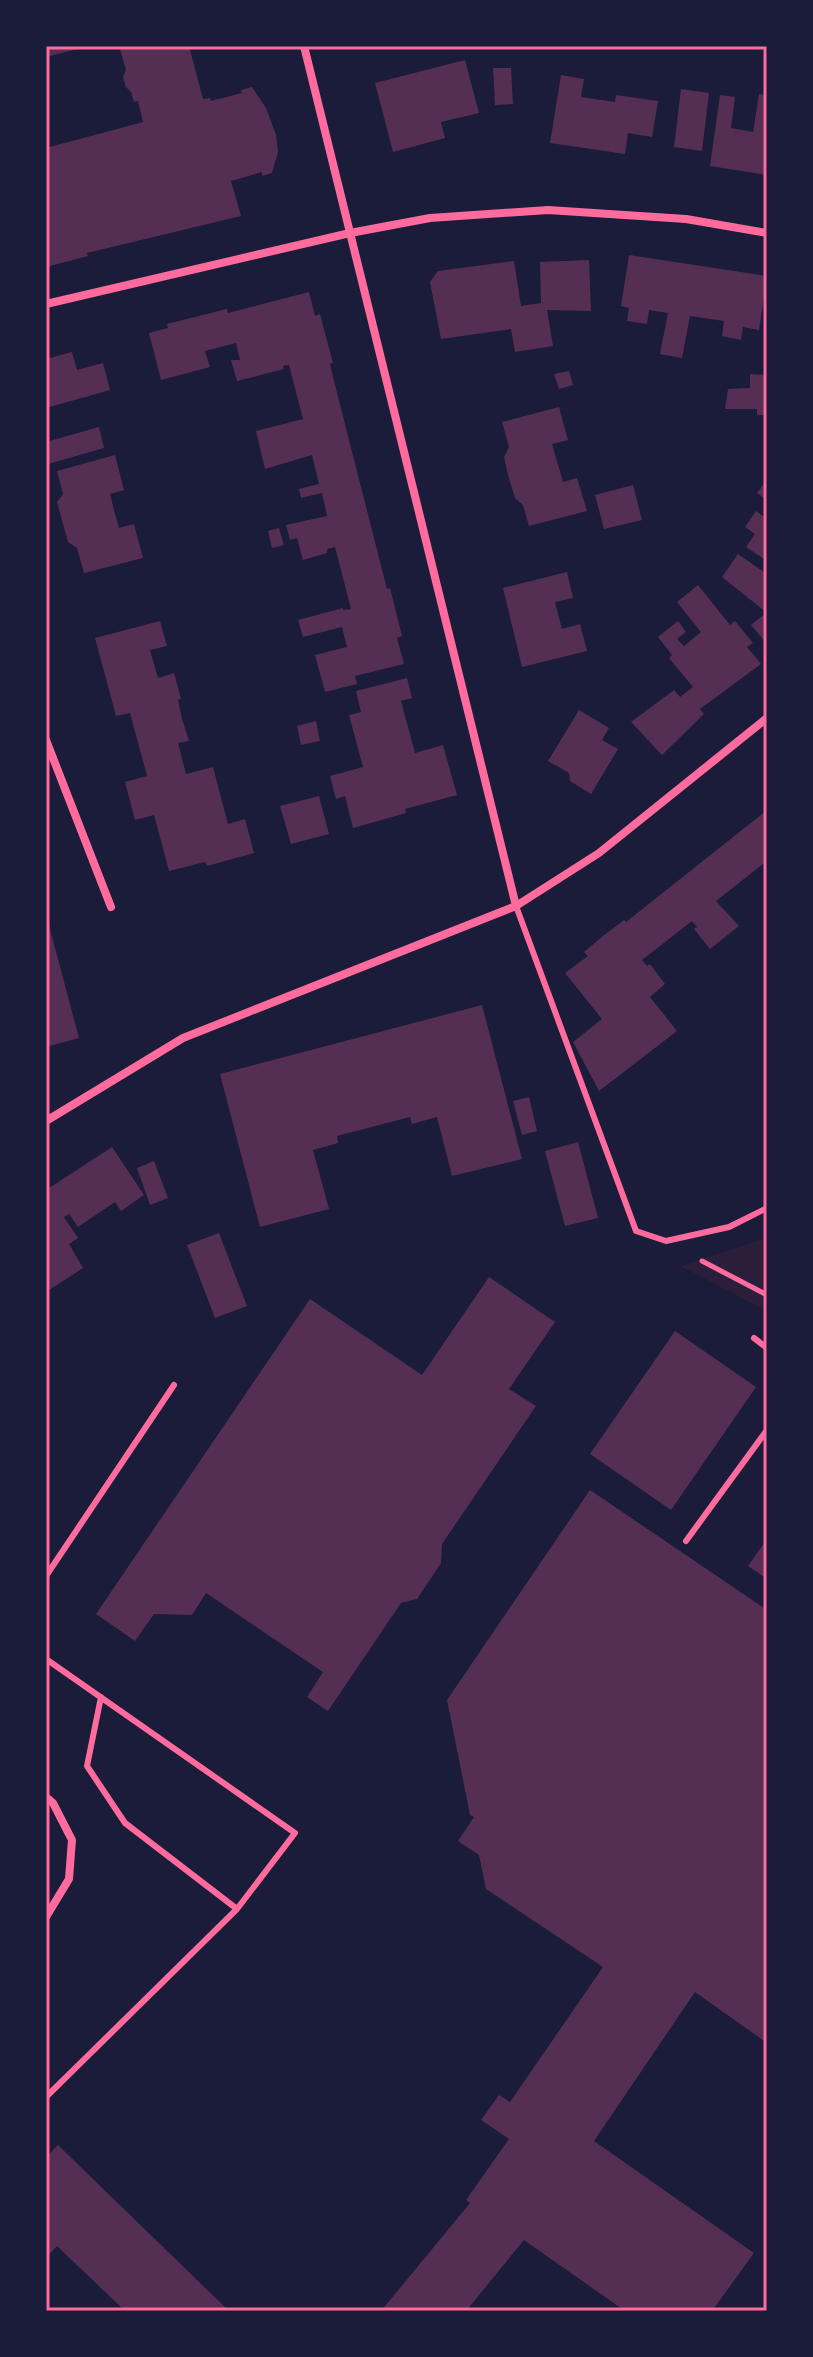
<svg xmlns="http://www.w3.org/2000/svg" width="813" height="2357" font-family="Raleway,sans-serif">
<rect width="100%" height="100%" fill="#1b1b3a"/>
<!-- green -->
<path fill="#2a1e3b" d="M767 1238V1311L680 1266Z"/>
<!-- building -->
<path fill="#542f53" d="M46 46H84L85 47 46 57Z
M119 46H189L203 99 210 98 211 101 242 93 241 90 252 87 266 108 276 135 278 152 272 173 262 176V172L231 181 241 216 87 253 88 256 46 267V148L143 122 138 101 134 102 131 92 126 87 123 77 126 70Z
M465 60 479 113 441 122 445 138 393 152 375 83Z
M493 68H511L513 104 495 105Z
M561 75 584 79 581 97 615 102 616 95 658 101 652 137 628 133 625 154 550 143Z
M681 89 709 93 702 151 674 147Z
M759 94 767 95V175L710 166 720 95 735 97 731 128 753 132Z
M629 255 767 276 759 330 743 327 741 340 722 336 724 321 690 316 682 358 660 354 668 313 649 310 647 324 627 321 629 308 621 306Z
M589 260 591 311 547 310 553 346 515 352 511 329 441 339 430 282 438 271 514 261 521 306 541 303 540 262Z
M309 292 315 316 320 314 333 363 330 364 335 385 387 589 390 588 402 636 397 638 404 664 355 676 357 684 325 692 315 655 347 647 342 627 303 637 298 620 343 608V610L351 609 335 547 327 549V553L303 560 297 538 290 540 286 525 327 516 322 493 301 498 299 489 319 484 312 455 265 469 256 431 303 419 289 365 283 366 284 369 237 381 231 360H240L236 343 205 351 210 367 161 380 149 333 168 328 167 324 227 309 228 313Z
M72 352 77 370 103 363 110 390 46 408V359Z
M569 371 573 385 559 389 554 374Z
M750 374 767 375V415H757V409H725L728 389 750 388Z
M559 407 568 440 552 444 563 482 577 478 587 511 529 526 523 505 515 498 508 475 504 457 509 447 502 422Z
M99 427 104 448 48 464 46 442Z
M115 455 124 490 110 494 114 510 119 528 134 524 143 558 84 573 77 548 68 542 63 524 57 502 63 494 57 471Z
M767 479V500L757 493Z
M633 485 642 520 604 529 595 495Z
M756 511 767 519V561L746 547 755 534 745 527Z
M279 528 284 545 272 548 268 531Z
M738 554 767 574 766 612 722 577Z
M567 572 573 598 555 602 558 614 562 629 580 624 587 651 522 667 503 588Z
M698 585 730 625 735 621 753 643 747 647 761 664 700 709 704 714 662 755 631 722 674 690 680 697 693 687 669 658 672 655 658 637 678 621 686 632 677 639 684 646 701 632 677 602Z
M767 612V644L751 625Z
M160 621 167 646 150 650 158 678 174 673 181 699 178 700 182 719 189 741 178 743 186 774 213 767 228 824 245 819 254 853 207 866 205 862 169 871 154 815 135 820 125 782 147 776 130 713 116 716 95 638Z
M407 678 412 698 401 701 415 753 443 745 457 795 405 809 406 813 353 828 345 796 336 799 330 776 363 767 349 715 361 712 356 691Z
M579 710 609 728 602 740 618 749 591 794 570 781 569 773 548 761Z
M316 721 320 741 301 745 297 726Z
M319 796 329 834 291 844 280 806Z
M767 810V861L716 901 739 926 710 949 694 929 697 927 692 921 642 960 647 966 650 964 665 984 650 997 677 1031 599 1091 573 1042 602 1019 565 973 588 956 584 952 603 936 624 920 626 922Z
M46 914 79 1038 46 1047Z
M482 1005 522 1159 452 1176 437 1117 412 1124 410 1117 337 1136 338 1143 313 1150 329 1209 260 1227 220 1074Z
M529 1097 537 1131 522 1135 513 1101Z
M578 1142 598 1218 565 1226 545 1151Z
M112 1147 144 1195 121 1211 115 1202 78 1227 69 1214 64 1217 78 1238 69 1244 83 1268 46 1292V1190Z
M154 1161 168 1198 150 1205 137 1168Z
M219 1233 247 1306 215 1318 187 1245Z
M489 1277 555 1322 509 1389 536 1406 442 1544 441 1563 417 1599 401 1603 328 1711 307 1697 323 1672 206 1593 192 1615 154 1614 135 1641 96 1614 310 1299 422 1375Z
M675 1331 756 1387 671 1510 590 1454Z
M590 1490 767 1610V2043L695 1992 594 2141 754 2253 712 2311H625L524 2240 466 2311H381L470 2203 466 2200 509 2139 481 2120 499 2095 510 2102 603 1967 486 1889 479 1855 458 1841 474 1817 470 1815 447 1700Z
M767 1539V1579L748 1566Z
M58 2145 229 2311H125L57 2246 46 2258V2157Z"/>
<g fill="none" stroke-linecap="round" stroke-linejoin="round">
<!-- path -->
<path stroke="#ff6b9d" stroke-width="5" d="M702 1261 767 1295"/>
<!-- service -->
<path stroke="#ff6b9d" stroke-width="6" d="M516 906 636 1231 666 1241 729 1227 767 1208
M754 1338 767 1348
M686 1541 767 1430
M46 1576 174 1385
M46 1659 295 1833 237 1909 46 2097
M101 1697 87 1766 125 1823 237 1909"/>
<!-- minor -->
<path stroke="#ff6b9d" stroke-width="8" d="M304 46 516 906
M46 304 350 233 430 218 548 210 686 219 767 233
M46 740 111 907
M46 1121 183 1038 516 906 599 853 767 718
M46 1797 53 1803 72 1840 69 1879 46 1917"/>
</g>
<!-- border -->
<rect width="813" height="2357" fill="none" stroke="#1b1b3a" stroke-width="96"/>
<rect x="48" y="48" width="717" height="2261" fill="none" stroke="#ff6b9d" stroke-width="3"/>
</svg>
